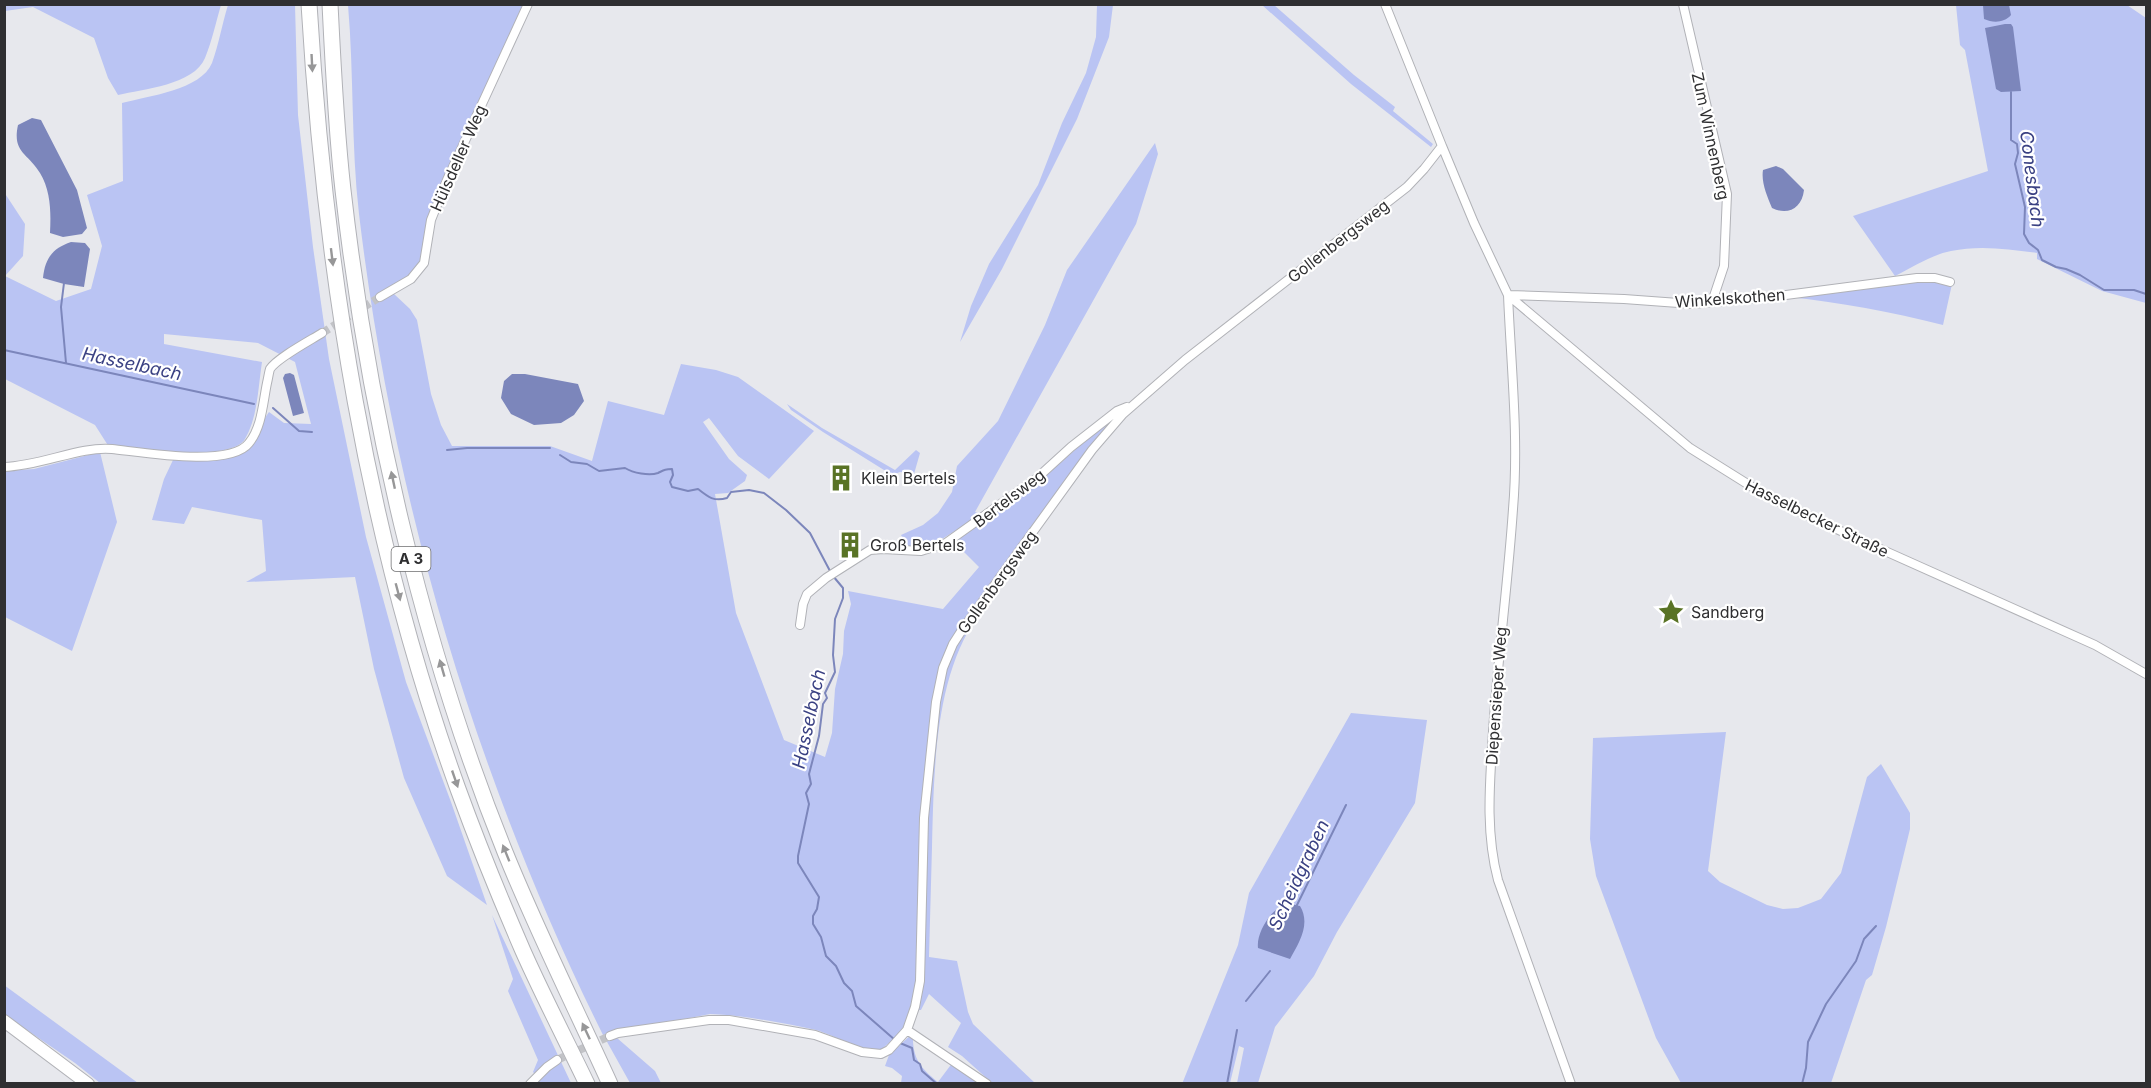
<svg xmlns="http://www.w3.org/2000/svg" width="2151" height="1088" font-family="Inter,sans-serif">
<rect width="100%" height="100%" fill="#e7e8ed"/>
<!-- green -->
<path fill="#bac4f3" d="M4 5 5 4 221 5C216 22 212 41 205 58 194 85 143 89 118 95L108 78 94 38 33 7 5 11Z
M228 5H295L298 115 313 247 329 359 366 537 406 682 451 802 487 905 447 876 404 778 374 669 355 577 246 582 266 571 262 520 192 507 184 524 152 520 164 479 173 460C196 459 241 464 254 442 260 432 262 421 269 412L284 423 311 424 295 362 258 343 164 334V344L262 362C258 388 258 416 245 439 230 463 135 449 109 447L95 425 5 379 4 192 25 224 23 256 5 276 56 301 91 289 102 246 87 195 123 181 122 103C148 96 201 90 212 63 219 44 222 24 228 5Z
M348 5H524L443 179 420 264 414 272 379 295 383 300 393 293 410 309 417 320 431 394 441 425 452 446H550L592 461 608 401 664 415 681 364 716 370 738 377 814 431 769 479 738 456 709 418 703 422 729 459 747 475 745 481 728 493 715 494 736 613 784 740 825 757 832 733 835 689 843 654 844 631 851 604 848 591 943 609 979 567 953 541C989 519 1022 495 1054 468 1076 451 1094 429 1118 415L945 658 921 812 917 986 907 1027 882 1049C860 1052 837 1036 816 1030 784 1023 742 1015 710 1014L603 1035C475 777 393 499 359 214 351 144 354 74 348 5Z
M1097 5H1113L1109 37 1077 119 1002 269 960 342 971 306 989 264 1038 185 1062 123 1086 73 1096 37Z
M1262 5H1274L1354 75 1395 107 1393 111 1433 144 1431 147 1351 84Z
M1956 5H2127L2146 18V303L2102 291 2037 259V253C2009 249 1979 245 1951 251 1931 255 1913 267 1895 276L1853 216 1988 171 1965 50 1960 45Z
M1155 143 1158 154 1136 224 975 512 982 514 934 544 908 548 901 535 923 525 938 513 952 492 957 466 998 421 1045 325 1067 270Z
M1917 278 1952 284 1943 325C1891 312 1840 302 1787 297Z
M787 404 822 428 895 470 916 450 920 453 914 474 900 472 892 475 823 432 791 410Z
M100 452 117 522 72 651 5 617V471L34 469Z
M977 614 978 616C934 677 934 773 932 847 931 884 930 920 929 957L957 961 968 1012 973 1024 1035 1083H992L962 1056 948 1047 961 1023 929 994 921 1010H917L925 819 943 678 956 643Z
M1351 713 1427 720 1415 803 1337 932 1314 976 1275 1027 1258 1083H1237L1244 1048 1239 1046 1230 1083 1182 1084 1238 945 1249 893Z
M1726 732 1708 871 1720 882 1767 905 1783 909 1798 908 1821 899 1841 873 1867 777 1881 764 1910 813V829L1886 927 1872 975 1866 980 1831 1083H1681L1656 1038 1596 876 1590 839 1593 738Z
M492 915 571 1083H537L540 1080 533 1072 538 1060 508 991 513 979Z
M4 985 138 1083H100L75 1063 5 1015Z
M913 1033C912 1057 919 1067 938 1082L953 1062 977 1083H901L902 1076 892 1068 885 1066 889 1055Z
M617 1038 655 1071 661 1083H630L606 1040Z"/>
<!-- water -->
<path fill="#7c86bb" d="M1983 5H2009L2011 15C2004 23 1993 23 1984 19Z
M2005 24H2011L2013 27 2021 91 2001 92 1996 89 1985 28Z
M32 118 41 120 77 190 87 228 82 234 63 237 50 233C51 213 51 191 40 173 28 153 12 153 18 125Z
M1776 166 1783 169 1804 190C1802 208 1788 216 1772 208 1767 196 1761 182 1763 170Z
M71 242 85 243 90 249 84 287 64 284 43 278C45 258 53 248 71 242Z
M290 373 294 375 304 413 293 416 283 378 285 374Z
M512 374H525L578 384 584 401 574 415 561 423 534 425 511 414 501 398 504 381Z
M1287 903 1300 906C1311 924 1299 943 1290 959L1258 948C1256 932 1272 908 1287 903Z"/>
<g fill="none" stroke-linecap="round" stroke-linejoin="round">
<!-- stream -->
<path stroke="#7c86bb" stroke-width="2" d="M2011 92V140L2017 144 2018 153 2015 164 2025 207 2024 234 2029 243 2038 250 2042 260 2056 267 2066 269 2080 275 2104 290H2134L2146 294
M64 283 61 307 66 363
M4 350 254 404
M273 408 299 431 312 432
M447 450 467 448H550
M560 455 571 462 587 464 599 471 625 468C633 473 649 476 658 473 664 470 665 469 672 469L673 475 670 482 672 487 688 491 698 489C708 497 714 502 727 498L731 492 749 490 764 493 786 510 810 533 830 571
M833 576 843 588V598L835 619 833 655 835 672 825 693 827 698 823 704 819 736 809 774 811 784 806 793 809 804 798 856V863L819 897 817 909 813 916V924L821 937 826 956 836 966 844 983 852 991 856 1006 895 1040
M1297 905 1346 805
M1246 1001 1270 971
M900 1043 912 1048 914 1060 920 1064 922 1071 937 1084
M1227 1084 1237 1030
M1802 1084 1806 1068 1808 1042 1826 1004 1856 961 1864 939 1876 926"/>
<!-- street-tunnel -->
<path stroke="#c2c3c7" stroke-width="8" stroke-dasharray="8 4" stroke-linecap="butt" d="M322 333 380 297
M557 1060 610 1036"/>
<!-- street casing -->
<g stroke="#b1b2b7" stroke-width="10">
<path id="street" d="M1683 4 1727 194 1724 266 1712 302
M1442 146 1474 223 1508 295 1690 448 1765 495 1847 534 2095 645 2146 674
M1508 295C1511 366 1519 438 1513 509 1508 583 1498 656 1493 731 1490 781 1485 831 1498 880L1571 1084
M1509 295 1624 299 1692 304 1778 296 1917 278H1935L1950 282
M380 297 411 279 424 263 431 220 447 180 528 4
M4 467C41 466 80 446 112 449 141 452 230 468 249 443 262 427 263 402 267 383 268 379 269 372 270 369 277 358 311 340 322 333
M800 625 803 604 807 594 826 578 870 550 883 549 921 551 946 543 1037 478 1071 447 1117 411 1127 407
M907 1030 987 1084
M610 1036 618 1033 709 1020H729L815 1035 862 1052 881 1054 889 1050 907 1030 915 1007 920 981 924 818 936 702 943 668 953 644 962 630 1092 450 1123 414 1185 360 1407 187 1424 169 1442 146 1385 4
M530 1084 547 1067 557 1060"/>
</g>
<!-- secondary casing -->
<g stroke="#b1b2b7" stroke-width="14">
<path id="secondary" d="M4 1021 88 1084"/>
</g>
<!-- highway casing -->
<g stroke="#b1b2b7" stroke-width="17">
<path id="highway" d="M309 4C325 271 367 537 458 789 478 844 500 898 523 951 543 996 566 1040 587 1084
M330 4C333 66 336 129 343 190 368 411 422 646 505 852 537 931 575 1007 610 1084"/>
</g>
<!-- street -->
<use href="#street" stroke="#fff" stroke-width="8"/>
<!-- secondary -->
<use href="#secondary" stroke="#fff" stroke-width="12"/>
<!-- highway -->
<use href="#highway" stroke="#fff" stroke-width="15"/>
</g>
<!-- one-way arrows -->
<defs><path id="oneway-solid" d="M-6-.8H1V-3.2L6.5 0L1 3.2V.8H-6Z" transform="scale(1.5)"/></defs>
<g fill="#979798">
<use href="#oneway-solid" transform="translate(312 63) rotate(87)"/>
<use href="#oneway-solid" transform="translate(332 257) rotate(83)"/>
<use href="#oneway-solid" transform="translate(393 480) rotate(-102)"/>
<use href="#oneway-solid" transform="translate(398 592) rotate(75)"/>
<use href="#oneway-solid" transform="translate(442 668) rotate(-106)"/>
<use href="#oneway-solid" transform="translate(455 779) rotate(71)"/>
<use href="#oneway-solid" transform="translate(506 853) rotate(-112)"/>
<use href="#oneway-solid" transform="translate(586 1031) rotate(-115)"/>
</g>
<!-- icons -->
<defs>
<g id="building-bare" transform="scale(2.07)"><path d="M-4-6H4V6H1V3H-1V6H-4ZM-2.5-4.3h1.7v1.8h-1.7ZM.8-4.3h1.7v1.8H.8ZM-2.5-1h1.7V.8h-1.7ZM.8-1h1.7V.8H.8Z" fill="#597325" stroke="#fff" stroke-width="2.5" paint-order="stroke"/></g>
<g id="sight-bare" transform="scale(2.07)"><path d="M0-6L1.8-2.2L6-1.7L2.9 1.2L3.7 5.4L0 3.3L-3.7 5.4L-2.9 1.2L-6-1.7L-1.8-2.2Z" fill="#597325" stroke="#fff" stroke-width="2.5" paint-order="stroke"/></g>
</defs>
<g fill-rule="evenodd">
<use href="#building-bare" x="841" y="478"/>
<use href="#building-bare" x="850" y="545"/>
<use href="#sight-bare" x="1671" y="612"/>
</g>
<g text-anchor="middle" stroke-width="4.5" stroke-linejoin="round" paint-order="stroke">
<!-- shield labels -->
<rect fill="#fff" stroke="#6d6d6f" stroke-width="1.5" x="391.5" y="547" width="39" height="24" rx="4.5"/>
<g font-size="15" font-weight="bold" fill="#2f2f31">
<text x="411" y="564">A 3</text>
</g>
<!-- street labels -->
<g font-size="16" fill="#2f2f31" stroke="#fff">
<text transform="translate(1711 136) rotate(78)" y="6">Zum Winnenberg</text>
<text transform="translate(458 158) rotate(-66)" y="6">Hülsdeller Weg</text>
<text transform="translate(1338 241) rotate(-38)" y="6">Gollenbergsweg</text>
<text transform="translate(1730 298) rotate(-4)" y="6">Winkelskothen</text>
<text transform="translate(1009 498) rotate(-37)" y="6">Bertelsweg</text>
<text transform="translate(1817 518) rotate(26)" y="6">Hasselbecker Straße</text>
<text transform="translate(997 582) rotate(-54)" y="6">Gollenbergsweg</text>
<text transform="translate(1496 696) rotate(-86)" y="6">Diepensieper Weg</text>
</g>
<!-- poi labels -->
<g font-size="16" fill="#2f2f31" stroke="#fff" text-anchor="start">
<text x="861" y="484">Klein Bertels</text>
<text x="870" y="551">Groß Bertels</text>
<text x="1691" y="618">Sandberg</text>
</g>
<!-- water labels -->
<g font-size="18" font-style="italic" fill="#3a4183" stroke="#fff">
<text transform="translate(2032 179) rotate(83)" y="6">Conesbach</text>
<text transform="translate(132 364) rotate(12)" y="6">Hasselbach</text>
<text transform="translate(809 719) rotate(-78)" y="6">Hasselbach</text>
<text transform="translate(1299 875) rotate(-65)" y="6">Scheidgraben</text>
</g>
</g>
<!-- border -->
<rect width="2151" height="1088" fill="none" stroke="#2f2f31" stroke-width="12"/>
</svg>
